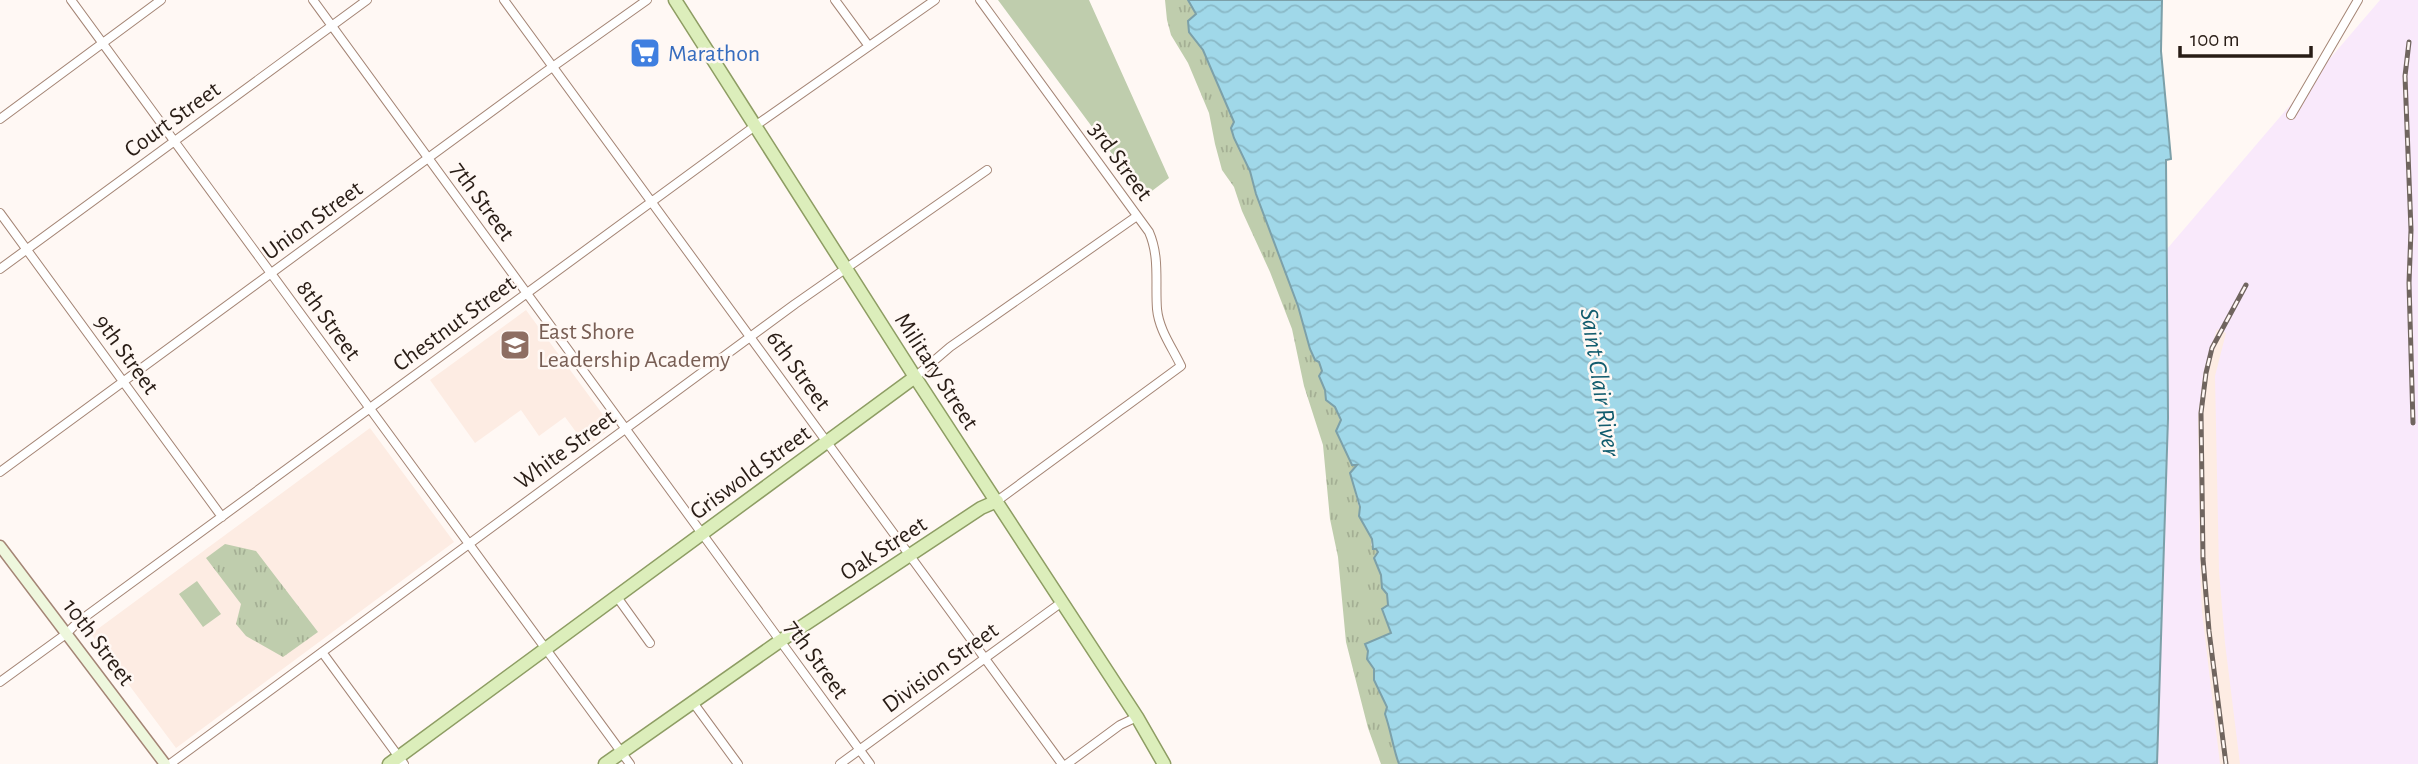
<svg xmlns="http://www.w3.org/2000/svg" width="2418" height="764" font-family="'Alegreya Sans',sans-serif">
<defs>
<pattern id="park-tufts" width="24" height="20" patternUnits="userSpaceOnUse" patternTransform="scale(1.75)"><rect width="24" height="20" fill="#bfcdad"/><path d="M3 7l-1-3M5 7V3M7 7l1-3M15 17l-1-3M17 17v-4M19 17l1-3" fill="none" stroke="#a4af94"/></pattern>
<pattern id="water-waves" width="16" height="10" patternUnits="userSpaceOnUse" patternTransform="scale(1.75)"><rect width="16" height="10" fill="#a0d8e9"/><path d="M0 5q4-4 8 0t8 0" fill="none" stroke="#8ab9c7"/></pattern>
</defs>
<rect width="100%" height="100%" fill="#fff8f4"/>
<!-- industrial -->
<path fill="#f9e9fb" d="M2380 0H2418V764H2157L2168 418 2167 249Z"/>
<!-- built -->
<path fill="#fdece3" d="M526 310 612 427 587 447 565 417 539 436 521 410 475 443 430 380Z
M2217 329 2226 333 2215 376 2219 571 2225 643 2240 764H2220L2202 612 2200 568 2198 417 2204 370Z
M370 428 454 542 176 748 91 634Z"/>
<!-- green -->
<path fill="#bfcdad" d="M998 0H1089L1169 178 1144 197Z
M197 581 221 614 203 627 179 594Z"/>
<!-- park -->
<path fill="url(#park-tufts)" d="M1165 0H1188L1196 14 1189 32 1203 50 1235 122 1231 128C1235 143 1245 156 1251 172 1266 218 1283 263 1299 308 1305 325 1308 343 1315 359L1319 362 1322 371 1319 376 1325 390 1326 400 1335 407 1357 465 1355 492 1364 526 1372 539 1371 545 1378 552 1374 558 1381 575 1382 588 1387 594 1388 605 1382 610 1392 634 1368 651 1367 659 1374 669V680L1387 707 1385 714C1391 731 1393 748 1399 764H1381L1368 728 1346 642 1338 557 1330 519 1323 445 1304 386 1292 329 1270 272 1242 211 1234 187 1222 170 1215 144 1209 113 1188 63 1171 35 1167 20Z
M225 544 256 551 318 632 283 657 246 636 236 624 241 604 206 558Z"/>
<!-- water -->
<path fill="url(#water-waves)" stroke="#7ca0a9" stroke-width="2" d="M1188 0H2162L2161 51 2171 159 2166 160 2168 418 2157 764H1399C1393 748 1391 731 1385 714L1387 707 1374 680V669L1367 659 1368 651 1365 644 1391 633 1382 609 1388 605 1387 594 1382 588 1381 575 1374 558 1378 552 1376 549H1373L1372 539 1359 516 1360 507 1350 473 1357 465H1352L1336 431 1341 420 1335 407 1326 400 1325 390 1319 376 1322 371 1319 362 1315 360 1310 349 1298 306 1256 194 1250 171 1234 138 1231 128 1234 122 1203 50 1189 32 1188 21 1196 14Z"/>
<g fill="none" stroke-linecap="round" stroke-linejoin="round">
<!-- street casing -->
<g stroke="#a48575" stroke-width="10">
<path id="street" d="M71 0 630 764
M313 0 870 764
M504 0 1062 764
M835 0 868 45
M980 0 1149 232C1160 257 1155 283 1157 309 1159 330 1172 347 1181 366L997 501
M2291 115 2358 0
M0 119 161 0
M0 213 222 517
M0 269 367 0
M915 377 950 347 1137 216
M0 472 544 73 647 0
M617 597 650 643
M322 652 404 764
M0 682 66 634 78 622 755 126 935 0
M692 701 738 764
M170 764 795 304 987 170
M840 764 1062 602
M1067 764 1120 725 1137 717"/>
</g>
<!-- secondary casing -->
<g stroke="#a48575" stroke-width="13">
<path id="secondary" d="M0 546 165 764"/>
</g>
<!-- primary casing -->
<g stroke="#8e9d63" stroke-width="15">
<path id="primary" d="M675 0 915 377 1137 717 1164 764
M389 764 915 377
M605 764 780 641 981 508 997 501"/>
</g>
<!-- street -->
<use href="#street" stroke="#fff" stroke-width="8"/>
<!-- secondary -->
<use href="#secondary" stroke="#eef7dd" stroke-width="10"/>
<!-- primary -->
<use href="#primary" stroke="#dceebb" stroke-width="12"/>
<!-- rail casing -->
<g stroke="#70655f" stroke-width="5">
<path id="rail" d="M2409 42 2405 76 2411 230 2409 283 2413 423
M2226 764 2209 631 2203 559 2201 413 2206 373 2212 348 2246 285"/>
</g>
<!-- rail -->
<use href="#rail" stroke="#fff8f4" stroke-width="2.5" stroke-dasharray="8" stroke-linecap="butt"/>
</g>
<!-- icons -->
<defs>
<g id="supermarket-square" transform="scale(1.575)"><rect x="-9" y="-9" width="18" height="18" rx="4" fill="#3f7fe0" stroke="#fff8f4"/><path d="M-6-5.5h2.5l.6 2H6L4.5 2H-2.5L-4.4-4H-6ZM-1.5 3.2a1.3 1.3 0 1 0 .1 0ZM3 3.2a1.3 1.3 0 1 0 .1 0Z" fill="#fff"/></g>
<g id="school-square" transform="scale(1.575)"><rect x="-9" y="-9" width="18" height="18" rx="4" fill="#8d6e63" stroke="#fff8f4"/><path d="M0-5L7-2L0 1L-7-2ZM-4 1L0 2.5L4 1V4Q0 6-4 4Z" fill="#fff"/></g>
</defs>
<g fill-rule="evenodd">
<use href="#supermarket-square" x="645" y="53"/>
<use href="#school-square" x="515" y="345"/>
</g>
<g text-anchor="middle" stroke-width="5" stroke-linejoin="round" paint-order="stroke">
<!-- shop labels -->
<g font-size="24" fill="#366cbe" stroke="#fff8f4" text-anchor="start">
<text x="668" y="61">Marathon</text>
</g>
<!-- street labels -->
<g font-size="24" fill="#281c15" stroke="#fff8f4">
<text transform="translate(172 119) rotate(-36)" y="8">Court Street</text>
<text transform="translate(1121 161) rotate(54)" y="8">3rd Street</text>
<text transform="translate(483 201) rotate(54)" y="8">7th Street</text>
<text transform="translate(312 220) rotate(-36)" y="8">Union Street</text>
<text transform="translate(329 320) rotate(54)" y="8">8th Street</text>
<text transform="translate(454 323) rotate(-36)" y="8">Chestnut Street</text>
<text transform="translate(127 354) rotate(54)" y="8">9th Street</text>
<text transform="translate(799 370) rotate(54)" y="8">6th Street</text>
<text transform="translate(937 371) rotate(57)" y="8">Military Street</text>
<text transform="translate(565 449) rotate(-36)" y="8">White Street</text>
<text transform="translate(750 472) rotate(-36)" y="8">Griswold Street</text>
<text transform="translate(883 548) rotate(-33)" y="8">Oak Street</text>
<text transform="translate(99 642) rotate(53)" y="8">10th Street</text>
<text transform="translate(817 659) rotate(54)" y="8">7th Street</text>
<text transform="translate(940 667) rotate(-36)" y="8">Division Street</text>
</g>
<!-- education labels -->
<g font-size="24" fill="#785e54" stroke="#fff8f4" text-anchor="start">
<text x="538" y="339">East Shore<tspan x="538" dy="28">Leadership Academy</tspan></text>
</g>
<!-- water labels -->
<g font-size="26" font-style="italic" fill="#125c6e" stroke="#fff8f4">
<text transform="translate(1601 382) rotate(81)" y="9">Saint Clair River</text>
</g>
</g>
<!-- scale -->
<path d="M2180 46v10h131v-10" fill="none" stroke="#281c15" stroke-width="3.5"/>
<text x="2190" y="46" font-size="21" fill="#281c15" stroke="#fff8f4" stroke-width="5" paint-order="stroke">100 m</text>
</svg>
